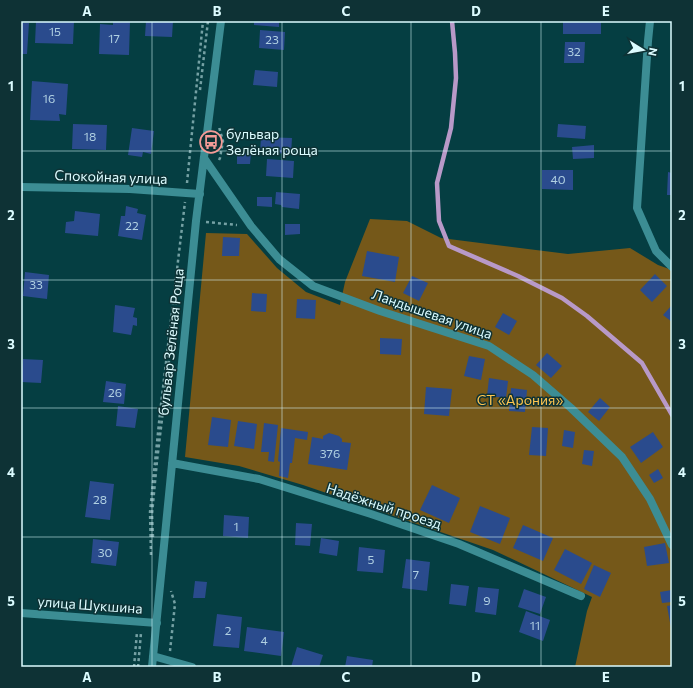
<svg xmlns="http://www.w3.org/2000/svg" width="693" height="688" font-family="Commissioner,sans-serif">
<rect width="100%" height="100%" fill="#053e42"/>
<!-- green -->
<path fill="#755819" d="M370 219 407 221 441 238 568 254 630 248 658 265 672 270V667H575L587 611 592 597 493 550 385 513 303 485 239 466 185 457 206 233 247 234 277 268 306 292 340 305 345 282Z"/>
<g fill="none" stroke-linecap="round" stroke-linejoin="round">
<!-- stream -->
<path stroke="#b899c8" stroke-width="4.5" d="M452 21 455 53 456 78 451 128 437 183 439 221 449 246 518 276 562 298 587 316 642 363 672 415"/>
</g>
<!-- building -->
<path fill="#2a4b8d" d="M36 21H74L73 44 35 43Z
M113 21H130L129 55 99 54 100 24 113 25Z
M146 21H173L172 37 145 36Z
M254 21H279V27L254 25Z
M563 21H601V34H563Z
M21 23H29L27 54H21Z
M260 30 285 32 284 50 259 48Z
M565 42H585L584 63H564Z
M255 70 278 72 277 87 253 85Z
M32 81 68 84 66 115 59 114 60 121 30 120Z
M73 124 107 125 106 150 72 149Z
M558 124 586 126 585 139 557 137Z
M132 128 154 131 151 154 143 152 142 157 128 155Z
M261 137 292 138 291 154 260 152Z
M594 145V158L573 159 572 147Z
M237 153H251L250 164H237Z
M267 159 294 161 293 178 266 176Z
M542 170H573V190L542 189Z
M668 172 672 173V195H667Z
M276 192 300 194 299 209 282 207 281 205 275 204Z
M257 197H272V207L257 206Z
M126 206 138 209 137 213 146 215 142 240 118 236 121 216H125Z
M75 211 100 214 98 236 65 233 66 222 74 221Z
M285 224H300V234L285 235Z
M223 237 240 238 239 256H222Z
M367 251 399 257 395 282 362 276Z
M25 272 49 275 47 299 23 296Z
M655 274 667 286 652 302 640 290Z
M412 276 428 283 419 301 403 293Z
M252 293 267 294 266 312 251 311Z
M297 299 316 300 315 319 296 318Z
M115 305 135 308 133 317 137 318V326L133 325 131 335 113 332Z
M672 305V322L663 315Z
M503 313 517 321 509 335 495 327Z
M380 338 402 339 401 355 380 354Z
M547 353 562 366 551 378 536 365Z
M469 356 485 359 481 380 464 376Z
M23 359 43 360 41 383 21 382Z
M489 378 508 381 506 398 487 396Z
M106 381 126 384 124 404 103 402Z
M426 387 452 389 449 416 424 414Z
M511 388 527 390 525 412 509 411Z
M600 398 610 407 599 421 588 412Z
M118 406 138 409 135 428 116 426Z
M212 417 231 420 228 447 208 445Z
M238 421 257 424 254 449 234 446Z
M264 423 278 425 274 462 268 461 269 452H261Z
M532 427 548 428 546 456 529 455Z
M281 428 308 432 307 440 295 438 292 463H290L288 478 279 476 280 462 278 461Z
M564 430 575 432 573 448 562 446Z
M653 432 663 447 641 463 630 447Z
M329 433 339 436 342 439V442L351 443 347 470 308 464 312 437 323 439V436Z
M584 450 594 451 592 466 582 464Z
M658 469 663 478 654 483 649 475Z
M90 481 114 484 110 520 85 517Z
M432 485 460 498 449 523 420 510Z
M480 506 510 518 500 544 470 532Z
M224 515 249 517 248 538 223 536Z
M296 523 312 524 310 546 295 545Z
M523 525 553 538 543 561 513 548Z
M321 538 339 541 337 556 319 553Z
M93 539 119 542 116 566 91 563Z
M665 543 669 563 647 566 644 547Z
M359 547 385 550 383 573 357 571Z
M565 549 592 563 581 584 554 570Z
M406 559 430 562 427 591 402 588Z
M594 565 611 573 600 597 584 589Z
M195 581 207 582 205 598H193Z
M451 584 469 586 466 606 449 604Z
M478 587 499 589 496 615 475 612Z
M524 589 546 597 540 614 518 607Z
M672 590V602L662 603 660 592Z
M672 605V628H671L667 606Z
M526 611 550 620 543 641 519 632Z
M217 614 242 617 239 648 213 646Z
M247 627 284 632 281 656 244 651Z
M297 647 323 655 319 667H291Z
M347 656 373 660 372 667H345Z"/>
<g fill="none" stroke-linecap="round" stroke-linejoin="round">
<!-- path -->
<path stroke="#75a1a4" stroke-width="2.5" stroke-dasharray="3 3" stroke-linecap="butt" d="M200 90 208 21
M219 160 220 158 223 141 219 127
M187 183 203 21
M206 222 237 225
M153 537 152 514 157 461 176 302
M151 555 150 512 160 413 185 202
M170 651 175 604 171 591
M134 667 137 632
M138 667 141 633"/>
<!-- minor -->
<path stroke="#3c8d94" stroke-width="8" d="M650 21 648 41 637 208 656 251 672 267
M204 158 251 226 279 259 313 286 380 311 489 346 533 375 571 408 622 457 650 499 672 545
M21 187 130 189 200 194
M172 463 259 479 371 514 459 544 581 596
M21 613 157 623
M153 656 192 667
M152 667 196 221 221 21"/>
</g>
<!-- grid -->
<path fill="none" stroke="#dcfcff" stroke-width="1" stroke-opacity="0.55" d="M152 21V667M282 21V667M411 21V667M541 21V667M21 151H672M21 280H672M21 408H672M21 537H672"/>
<!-- icons -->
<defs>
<g id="bus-ring" transform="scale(1.15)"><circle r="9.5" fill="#0e3235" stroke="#f59b97" stroke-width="1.5"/><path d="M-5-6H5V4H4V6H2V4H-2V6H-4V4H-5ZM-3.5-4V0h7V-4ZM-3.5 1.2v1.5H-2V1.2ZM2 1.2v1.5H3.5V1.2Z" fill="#f59b97"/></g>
</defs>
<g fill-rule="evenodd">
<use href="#bus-ring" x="211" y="142"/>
</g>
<g text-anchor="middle" stroke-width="3" stroke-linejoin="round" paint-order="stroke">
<!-- number labels -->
<g font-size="12" fill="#b0d0e2">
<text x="55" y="36">15</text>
<text x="114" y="43">17</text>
<text x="272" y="44">23</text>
<text x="574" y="56">32</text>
<text x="49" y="103">16</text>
<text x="90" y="141">18</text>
<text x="558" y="184">40</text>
<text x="132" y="230">22</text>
<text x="36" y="289">33</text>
<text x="115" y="397">26</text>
<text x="330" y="458">376</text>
<text x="100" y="504">28</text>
<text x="236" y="531">1</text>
<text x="105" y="557">30</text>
<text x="371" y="564">5</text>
<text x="416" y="579">7</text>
<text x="487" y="605">9</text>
<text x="535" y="630">11</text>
<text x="228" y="635">2</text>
<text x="264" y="645">4</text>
</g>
<!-- poi labels -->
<g font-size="14" fill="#dcfcff" stroke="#0e3235" text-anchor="start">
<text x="226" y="139">бульвар<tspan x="226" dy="16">Зелёная роща</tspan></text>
</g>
<!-- street labels -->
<g font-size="14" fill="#dcfcff" stroke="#0e3235">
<text transform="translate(111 177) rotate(2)" y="5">Спокойная улица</text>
<text transform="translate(432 314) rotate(19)" y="5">Ландышевая улица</text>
<text transform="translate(171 342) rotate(-84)" y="5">бульвар Зелёная Роща</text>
<text transform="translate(384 506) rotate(18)" y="5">Надёжный проезд</text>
<text transform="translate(90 605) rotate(4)" y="5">улица Шукшина</text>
</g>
<!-- park labels -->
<g font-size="14" fill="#fec550" stroke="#0e3235">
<text x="520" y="405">СТ «Арония»</text>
</g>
</g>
<!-- border -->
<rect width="693" height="688" fill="none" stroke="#0e3235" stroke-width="44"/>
<!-- north arrow -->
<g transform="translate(643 50) rotate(101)" stroke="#0e3235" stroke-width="3" paint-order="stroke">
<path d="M0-3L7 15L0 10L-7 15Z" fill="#dcfcff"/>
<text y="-6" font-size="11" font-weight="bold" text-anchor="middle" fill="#dcfcff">N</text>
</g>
<rect x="22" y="22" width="649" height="644" fill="none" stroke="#dcfcff" stroke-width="1.5"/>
<g font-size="13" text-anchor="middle" font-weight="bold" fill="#dcfcff">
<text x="87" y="16">A</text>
<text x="217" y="16">B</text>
<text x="346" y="16">C</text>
<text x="476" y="16">D</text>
<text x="606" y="16">E</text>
<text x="11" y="91">1</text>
<text x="682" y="91">1</text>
<text x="11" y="220">2</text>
<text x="682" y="220">2</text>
<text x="11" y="349">3</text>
<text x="682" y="349">3</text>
<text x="11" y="477">4</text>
<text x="682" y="477">4</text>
<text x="11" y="606">5</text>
<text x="682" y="606">5</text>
<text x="87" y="682">A</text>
<text x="217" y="682">B</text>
<text x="346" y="682">C</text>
<text x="476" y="682">D</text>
<text x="606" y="682">E</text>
</g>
</svg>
